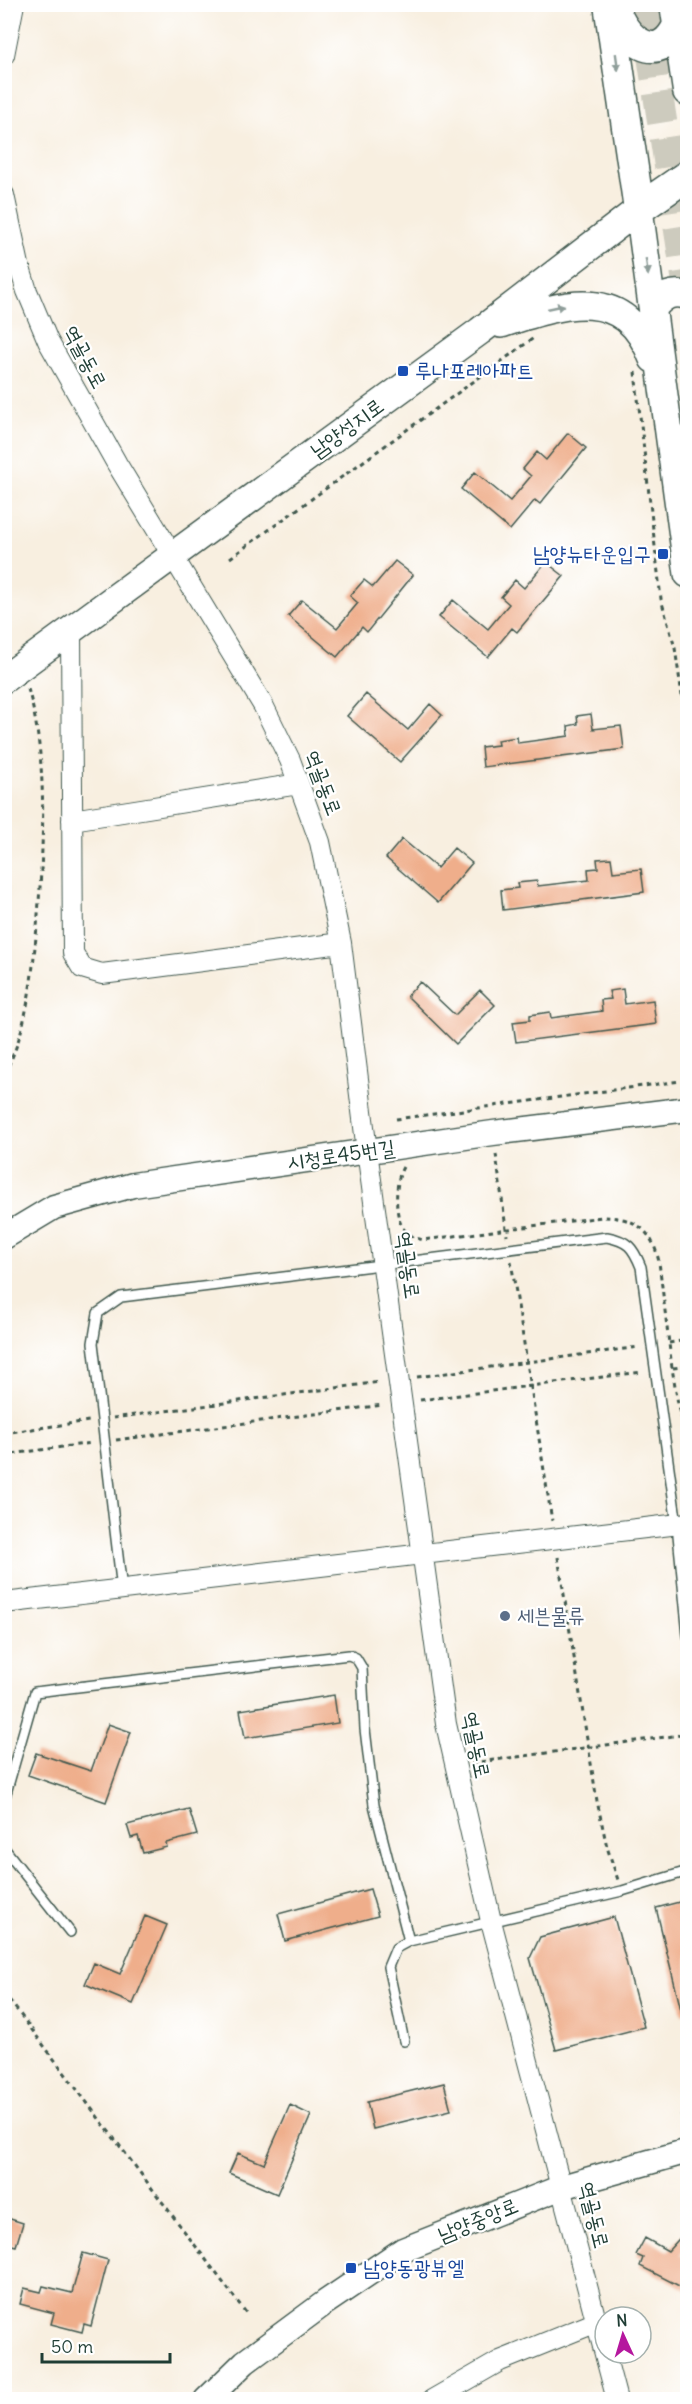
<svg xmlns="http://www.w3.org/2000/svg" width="692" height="2404" font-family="Delius,'Poor Story',sans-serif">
<rect width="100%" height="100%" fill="#fff"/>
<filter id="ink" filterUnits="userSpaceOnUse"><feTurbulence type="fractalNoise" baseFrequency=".0167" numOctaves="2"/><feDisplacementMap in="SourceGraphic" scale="12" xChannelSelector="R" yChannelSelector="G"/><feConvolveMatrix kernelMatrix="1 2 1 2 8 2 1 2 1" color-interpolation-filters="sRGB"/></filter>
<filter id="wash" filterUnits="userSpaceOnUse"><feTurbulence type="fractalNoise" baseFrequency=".008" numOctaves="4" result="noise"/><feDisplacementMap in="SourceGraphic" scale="24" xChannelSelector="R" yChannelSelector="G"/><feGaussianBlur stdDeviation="1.35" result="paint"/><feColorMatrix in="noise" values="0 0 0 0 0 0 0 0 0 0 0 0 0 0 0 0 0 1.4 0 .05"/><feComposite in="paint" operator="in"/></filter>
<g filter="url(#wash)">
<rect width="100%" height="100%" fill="#f8efe0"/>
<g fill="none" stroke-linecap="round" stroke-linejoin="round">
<!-- stream -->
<path stroke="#61c8de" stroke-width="5" d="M4 505V508"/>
</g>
<g id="blocks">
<!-- building -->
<path fill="#efae8b" d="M568 433 586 448 540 504 535 500 510 530 461 489 475 472 510 501 531 476 523 469 537 452 546 460Z
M395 561 413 575 367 632 362 627 337 657 288 616 302 600 337 628 358 603 350 596 364 580 373 587Z
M546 562 564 576 517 632 512 628 488 657 439 617 453 600 488 629 509 604 501 597 515 580 524 588Z
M366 694 408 730 430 704 442 715 400 762 347 716Z
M591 714 593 729 621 726 624 749 483 767 481 747 498 745 497 740 517 737 518 743 569 736 568 726 578 724 577 716Z
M402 839 437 868 454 848 472 863 438 903 386 858Z
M611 858 613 872 641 869 644 892 503 910 501 890 518 888 517 883 537 881 538 886 589 880 588 869 598 868 597 859Z
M420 982 455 1015 480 990 495 1005 456 1044 407 996Z
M623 989 625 1004 653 1000 656 1024 516 1042 513 1022 530 1020V1015L550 1012 551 1018 602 1011 601 1000 611 999 609 991Z
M334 1695 338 1723 245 1738 240 1710Z
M108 1724 131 1732 106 1802 28 1775 36 1753 91 1771Z
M189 1809 197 1835 166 1843 167 1847 143 1853 138 1836 131 1838 127 1825Z
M370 1889 378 1916 285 1941 278 1914Z
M687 1900V2013L682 2014 656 1908Z
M145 1916 167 1925 133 2004 85 1984 94 1963 120 1974Z
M614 1917 644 2027 556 2050 530 1958 540 1937Z
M444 2083 451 2110 373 2129 367 2102Z
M290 2105 311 2115 277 2194 229 2173 238 2153 264 2164Z
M4 2217 23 2223 16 2246 4 2243Z
M687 2230V2243L680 2255 687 2259V2290L640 2266 643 2258 636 2255 645 2238 668 2251Z
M83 2253 108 2260 91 2326 84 2324 82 2332 51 2324 54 2313 20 2304 24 2288 41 2292 43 2286 72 2293Z"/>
</g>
</g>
<g filter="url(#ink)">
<use href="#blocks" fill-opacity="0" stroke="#40584e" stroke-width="1.5"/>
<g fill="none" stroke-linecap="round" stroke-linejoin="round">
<!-- primary-tunnel -->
<path stroke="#cdcbbe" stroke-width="30" stroke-dasharray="30 15" stroke-linecap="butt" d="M644 4 688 289"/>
<!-- service casing -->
<g stroke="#40584e" stroke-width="12">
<path id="service" d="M122 1590 93 1343 98 1313 121 1297 607 1237C628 1241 633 1247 641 1267L677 1525 688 1636
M4 1800 35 1692 349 1655 356 1658 362 1668 365 1729 374 1805 409 1941
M4 1848 70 1932
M404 2041 388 1967 396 1948 409 1941 622 1891 688 1871"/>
</g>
<!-- minor casing -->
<g stroke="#40584e" stroke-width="22">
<path id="minor" d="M4 55 14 4
M4 195 19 265 27 291 48 341 117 464 263 705 290 760 320 842 341 943 367 1151 446 1724 491 1921 617 2400
M71 631 73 953 82 968 102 974 341 943
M72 820 299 784
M4 1603 688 1523
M432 2400 500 2361 597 2322"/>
</g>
<!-- tertiary casing -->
<g stroke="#40584e" stroke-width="27">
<path id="tertiary" d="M4 1237 54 1207 133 1185 493 1133 688 1109
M206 2400 245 2362 326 2302 403 2250 562 2187 688 2151"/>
</g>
<!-- secondary casing -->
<g stroke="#40584e" stroke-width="30">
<path id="secondary" d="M653 308C663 296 672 290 688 296
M501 324C562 304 624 282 653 359
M4 679 480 331 639 209 688 574"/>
</g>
<!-- primary casing -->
<g stroke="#40584e" stroke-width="33">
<path id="primary" d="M609 4 639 209 688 175
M675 4 688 91
M614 7C623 40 659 68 678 25"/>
</g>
<!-- path -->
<path stroke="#40584e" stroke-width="3" stroke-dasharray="4.5 4.5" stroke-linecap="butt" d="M635 372 661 599 675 648 688 736
M230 558 535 337
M4 1074C28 1031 32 975 37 927 43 854 49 760 28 689
M396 1119 688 1080
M496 1154 507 1236
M403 1167C395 1181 394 1215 403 1228 408 1236 416 1238 423 1240L602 1217C635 1217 652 1229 659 1262L672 1368 688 1463
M511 1261 552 1521
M669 1343 688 1340
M673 1368 688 1366
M417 1377 639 1347
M420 1400 642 1372
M113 1418 380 1382
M4 1433 89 1421
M116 1440 383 1405
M4 1455 92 1443
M558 1557 597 1801 607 1847 618 1880
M472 1763 688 1734
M4 1993 247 2314
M680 2116 688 2114"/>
<!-- service -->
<use href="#service" stroke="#fff" stroke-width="9"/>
<!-- minor -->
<use href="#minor" stroke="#fff" stroke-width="20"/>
<!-- tertiary -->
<use href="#tertiary" stroke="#fff" stroke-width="24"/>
<!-- secondary -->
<use href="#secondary" stroke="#fff" stroke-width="27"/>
<!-- primary -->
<use href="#primary" stroke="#fff" stroke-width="30"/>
</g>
<!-- one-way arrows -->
<defs><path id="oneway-solid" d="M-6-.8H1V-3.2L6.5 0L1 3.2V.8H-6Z" transform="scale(1.5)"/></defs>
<g fill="#8f9e9a">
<use href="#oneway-solid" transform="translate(617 62) rotate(82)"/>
<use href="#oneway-solid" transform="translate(647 267) rotate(82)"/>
<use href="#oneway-solid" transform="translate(556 307) rotate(-12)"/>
</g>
</g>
<!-- markers -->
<g fill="#1a4fb4" stroke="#fff" stroke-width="2">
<rect x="397" y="365" width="12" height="12" rx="3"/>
<rect x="657" y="548" width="12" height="12" rx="3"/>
<rect x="345" y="2262" width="12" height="12" rx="3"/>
</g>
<circle fill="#5c6f8a" stroke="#fff" stroke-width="2" cx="505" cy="1616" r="6"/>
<g text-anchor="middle" stroke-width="4.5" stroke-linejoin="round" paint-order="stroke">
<!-- street labels -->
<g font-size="21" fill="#1f3d34" stroke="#fff">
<text transform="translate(85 357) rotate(62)" y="7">역골동로</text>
<text transform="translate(347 428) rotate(-36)" y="7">남양성지로</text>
<text transform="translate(323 783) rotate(69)" y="7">역골동로</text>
<text transform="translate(341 1155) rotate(-8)" y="7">시청로45번길</text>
<text transform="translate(408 1265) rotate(82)" y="7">역골동로</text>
<text transform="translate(476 1745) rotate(78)" y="7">역골동로</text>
<text transform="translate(594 2215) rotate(76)" y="7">역골동로</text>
<text transform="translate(478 2220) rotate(-22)" y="7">남양중앙로</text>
</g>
<!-- transit labels -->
<g font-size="21" fill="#164399" stroke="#fff" text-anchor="start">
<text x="415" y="378">루나포레아파트</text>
<text x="651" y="561" text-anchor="end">남양뉴타운입구</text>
<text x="363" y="2275">남양동광뷰엘</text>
</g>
<!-- service labels -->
<g font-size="21" fill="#4e5e75" stroke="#fff" text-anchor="start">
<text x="517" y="1623">세븐물류</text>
</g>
</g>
<!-- margin -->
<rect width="692" height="2404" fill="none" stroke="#fff" stroke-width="24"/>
<!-- north arrow -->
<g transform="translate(623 2335) rotate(356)"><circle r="28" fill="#ffffff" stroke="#a5b1ae" stroke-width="1.5"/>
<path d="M0-4.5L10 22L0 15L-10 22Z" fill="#b5179e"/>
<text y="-9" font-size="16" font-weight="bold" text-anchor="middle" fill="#1f3d34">N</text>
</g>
<!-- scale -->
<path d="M42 2353v9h128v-9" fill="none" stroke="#1f3d34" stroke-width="3"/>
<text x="51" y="2353" font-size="18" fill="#1f3d34" stroke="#ffffff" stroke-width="4.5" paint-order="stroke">50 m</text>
</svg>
